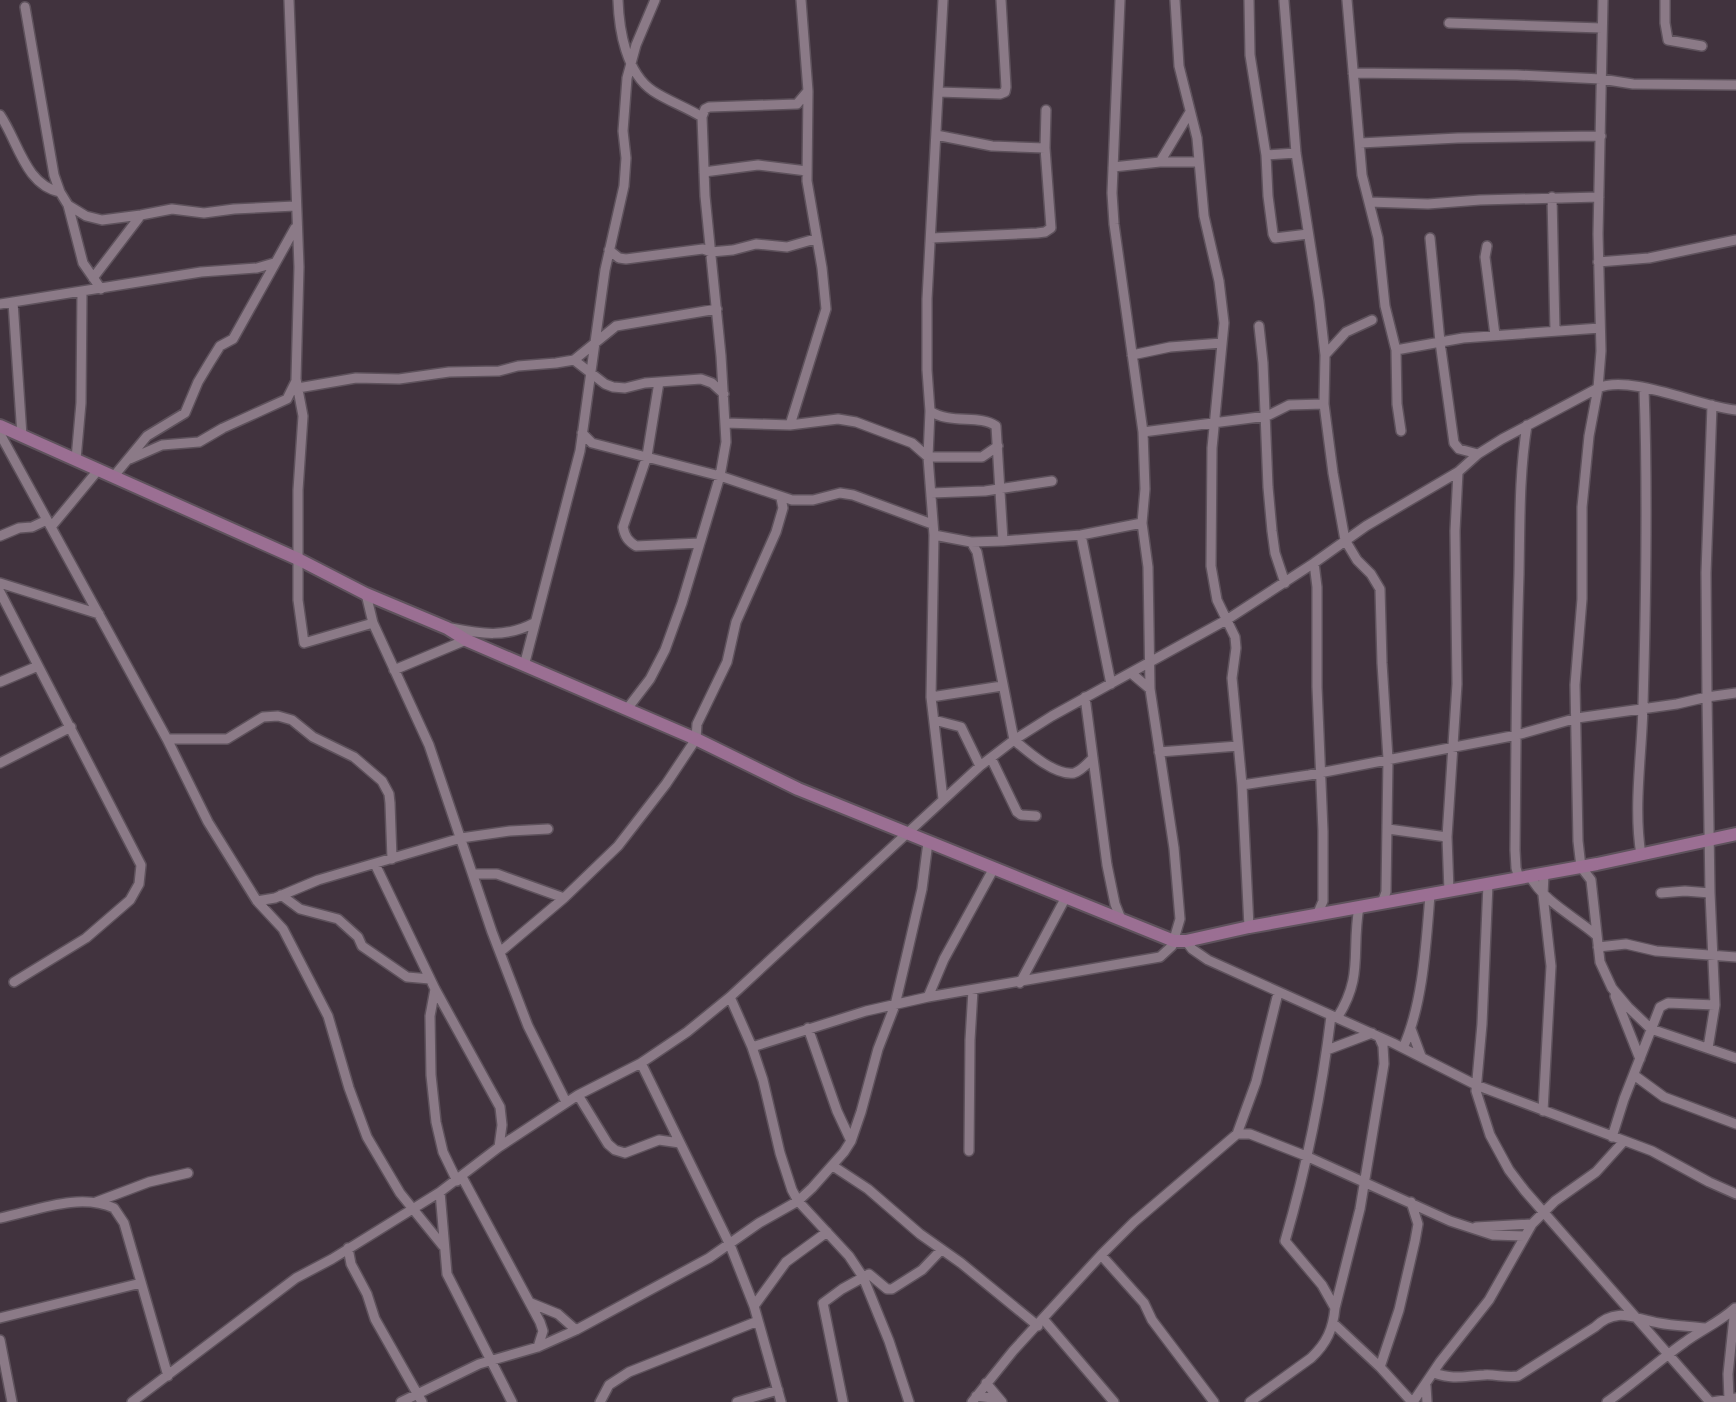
<svg xmlns="http://www.w3.org/2000/svg" width="1736" height="1402" font-family="'Sofia Sans Condensed',sans-serif">
<rect width="100%" height="100%" fill="#41333e"/>
<g fill="none" stroke-linecap="round" stroke-linejoin="round">
<!-- street casing -->
<g stroke="#5e525c" stroke-width="12">
<path id="street" d="M289 0 299 267 296 379 303 416 298 490V600L304 643 373 623
M618 0C619 30 626 73 653 91 668 101 686 107 702 117
M943 0 927 299V370L930 411 928 457 934 535 931 697 943 799
M1175 0 1179 66 1197 138 1204 216 1219 281 1224 323 1212 448 1211 566 1217 600 1235 637 1236 648 1232 678 1242 785 1249 927
M1249 0 1250 55 1266 155 1268 196 1273 234 1275 238 1308 234
M1347 0 1362 175 1378 238 1385 306 1396 350 1397 404 1401 431
M1603 0 1598 234 1601 351 1598 388 1589 436 1582 507V599L1575 685 1578 841 1581 867 1591 880 1600 962 1612 988 1628 1007 1651 1029 1736 1058
M1665 0V23L1668 40 1702 46
M1284 1 1296 153 1319 301 1325 355 1324 404 1333 473 1345 540 1357 560 1371 574 1380 589 1382 663 1388 759 1386 892 1382 903
M25 7 54 175 60 192 68 205 83 263 101 289
M1449 23 1602 28
M1353 73 1517 75 1601 79 1633 84 1736 85
M938 92 1000 94 1005 92 1006 87 1001 0
M0 115C18 141 25 185 60 192
M936 135 992 146 1045 148
M1360 143 1458 138 1601 136
M1266 155 1296 153
M1160 162 1190 112
M1113 167 1160 162H1198
M704 172 758 165 807 171
M1552 197 1555 331
M1369 202 1428 204 1480 200 1599 197
M68 205 86 216 102 220 141 215 172 209 204 213 234 209 295 206
M931 238 1037 233 1045 232 1051 228 1045 148 1046 110
M1430 238 1440 342 1454 443 1459 449 1478 454
M1487 246 1485 257 1495 335
M609 250 619 258 626 259 703 249 711 252 733 250 756 244 787 247 815 239
M1598 262 1649 258 1736 240
M93 278 141 215
M13 302 22 436
M0 304 201 272 257 268 274 263
M1259 326 1263 363 1268 487 1272 531 1275 553 1285 583
M1396 350 1463 338 1600 328
M1132 355 1170 347 1222 343
M1325 355 1346 332 1372 320
M574 360 605 384 613 387 625 388 645 383 701 379 712 383 724 394
M659 382 647 456 623 527C625 537 628 541 636 546L700 543
M298 388 356 378 399 379 449 372 499 371 518 366 556 363 574 360 616 326 717 309
M930 411C951 425 979 414 996 426L1003 541
M726 423 790 425 838 419 856 422 912 443 928 457H982L998 446
M790 425 826 309 822 268 807 181 808 91 801 0
M1143 432 1267 416 1289 405 1324 404
M582 433 592 443 720 476 792 500H813L840 493 853 495 932 524
M0 434 167 739 208 822 257 901 283 929 328 1016 349 1088 367 1137 400 1193 443 1246
M76 459 81 403 82 291
M130 459 162 445 199 442 223 428 287 399 296 381
M114 476 147 436 185 413 198 382 210 362 220 346 233 339 295 228
M931 493 985 491 1052 481
M51 527 99 469
M934 535 971 542 1003 541 1081 535 1142 523
M1081 535 1111 684
M0 536 19 528 32 527 47 520
M971 542 977 552 1014 740C1027 751 1055 776 1074 773 1081 771 1087 764 1092 759
M1314 563 1317 587V687L1323 831V901L1317 915
M0 583 99 614
M0 592 141 865 139 884 130 900 86 938 14 982
M366 594 373 623 429 745 492 932 528 1026 566 1102
M451 628C481 634 506 638 534 623
M524 666 580 451 605 270 624 186 626 158 623 131 627 78 636 45 655 0
M394 670 466 640
M1131 673 1150 689
M0 682 38 666
M931 697 1002 686
M1085 697 1107 865 1115 904 1121 919
M627 709 650 679 665 650 682 603 720 476 726 442 721 356 705 196 702 117 705 109 709 107 797 104 808 91
M934 720 961 727 980 766
M167 739H227L263 717 278 716 292 720 313 737 354 757 382 781 389 794 390 803 392 859
M1159 752 1238 746
M991 758 1017 812 1021 815 1036 816
M0 763 71 727
M1242 785 1309 775 1517 735 1577 718 1677 704 1707 697 1706 573 1712 405
M1388 829 1447 837
M1641 855C1633 806 1642 754 1643 705 1646 600 1648 494 1644 389
M375 864 435 989 500 1107 502 1125 499 1147
M473 874H497L564 898
M1530 876C1544 902 1574 916 1596 935
M1519 878 1516 868 1515 850C1516 758 1516 666 1519 574 1520 524 1519 474 1527 425
M1488 884 1482 1024 1476 1091 1490 1135 1509 1170 1525 1191 1710 1402
M1449 891 1447 837 1457 684 1455 531 1458 472
M1661 893 1685 891 1710 893 1715 1005 1708 1048
M1710 893 1707 697 1736 693
M281 895 300 909 338 919 358 937 362 946 407 977 430 979
M257 901 275 898 318 880 461 838 510 831 548 829
M1186 941 1192 949 1208 960 1393 1043 1476 1085 1652 1151 1709 1182 1736 1194
M1598 947 1626 944 1656 951 1736 957
M500 952 564 898 618 846 666 784 696 739 697 724 727 662 736 622 776 532 783 508 781 498
M1020 983 1066 897
M435 989 430 1016 431 1075 436 1122 443 1152 457 1181
M1615 996 1640 1059
M730 997 752 1047 763 1080 780 1153 792 1190 798 1201 849 1256 863 1277 889 1341 909 1402
M928 997 944 959 994 868
M1331 1016C1322 1091 1306 1169 1285 1241L1322 1285 1335 1308
M1337 1018C1364 976 1351 952 1359 907
M808 1028 837 1111 851 1141
M1411 1029 1421 1056
M752 1047 866 1011 928 997 1160 957 1172 946 1180 919 1174 848 1150 689 1148 567 1142 523 1145 489 1143 432 1114 224 1112 193 1120 0
M1403 1048C1423 1004 1426 944 1430 895
M1327 1050 1372 1033
M641 1063 730 1245 754 1306 781 1402
M1634 1075 1664 1097 1736 1124
M578 1095 608 1144 615 1150 625 1153 659 1140 680 1143
M1543 1111 1551 966 1543 895 1544 874
M1237 1134H1250L1306 1156 1450 1221 1493 1235 1524 1236
M1612 1137 1624 1099 1660 1007 1668 1003 1715 1005
M969 1151 970 1040 973 990
M833 1166 868 1189 920 1234 961 1263 1038 1326
M462 1177 540 1322 543 1331 538 1347
M440 1192 447 1274 512 1402
M96 1202 149 1182 188 1173
M0 1218C35 1211 79 1192 114 1208L124 1223 168 1376
M1476 1227 1532 1224
M348 1248 351 1264 367 1294 375 1319 422 1402
M1101 1255 1144 1303 1152 1320 1214 1402
M531 1303 558 1314 576 1330
M754 1306 786 1262 827 1232
M0 1318 141 1283
M1044 1320 1114 1402
M1334 1324 1380 1367 1412 1402
M0 1340 12 1402
M1380 1367 1399 1310 1415 1241 1418 1224 1411 1202
M1434 1373C1455 1380 1463 1376 1484 1375 1495 1374 1506 1378 1518 1376L1595 1327C1617 1306 1634 1319 1659 1323 1674 1326 1690 1326 1705 1328
M986 1383 1002 1402
M1426 1386 1427 1402
M976 1396 992 1398 1000 1402
M1729 1399 1728 1374 1735 1308
M132 1402 296 1278 332 1259 440 1192 499 1147 578 1095 641 1063 687 1032 730 997 980 766 1014 740 1052 716 1228 619 1314 563 1366 526 1458 472 1478 454 1502 439 1598 388C1631 374 1700 407 1736 410
M401 1402 479 1364 538 1347 576 1330 709 1258 759 1223 798 1201 812 1188 844 1152 851 1141 861 1112 878 1049 895 1005 907 954 922 889 928 842
M600 1402 609 1385 629 1372 758 1321
M737 1402 778 1390
M843 1402 823 1303 842 1289 869 1274 887 1289H892L922 1270 941 1250
M972 1402 1013 1351 1101 1255 1134 1222 1237 1134 1256 1082 1278 993
M1250 1402 1311 1358C1327 1343 1333 1329 1335 1308L1360 1209 1384 1064 1383 1046 1379 1037
M1413 1402 1440 1362 1489 1300 1532 1224 1555 1201 1596 1172 1624 1141
M1607 1402C1634 1383 1658 1361 1685 1342 1701 1330 1720 1322 1735 1308
M1712 1402 1736 1398"/>
</g>
<!-- secondary casing -->
<g stroke="#5e525c" stroke-width="16">
<path id="secondary" d="M0 426 298 559 366 594 447 628 466 640 696 739 798 789 1174 941H1186L1249 927 1597 864 1736 834"/>
</g>
<!-- street -->
<use href="#street" stroke="#8b7a87" stroke-width="9"/>
<!-- secondary -->
<use href="#secondary" stroke="#9b6f93" stroke-width="12"/>
</g>
</svg>
